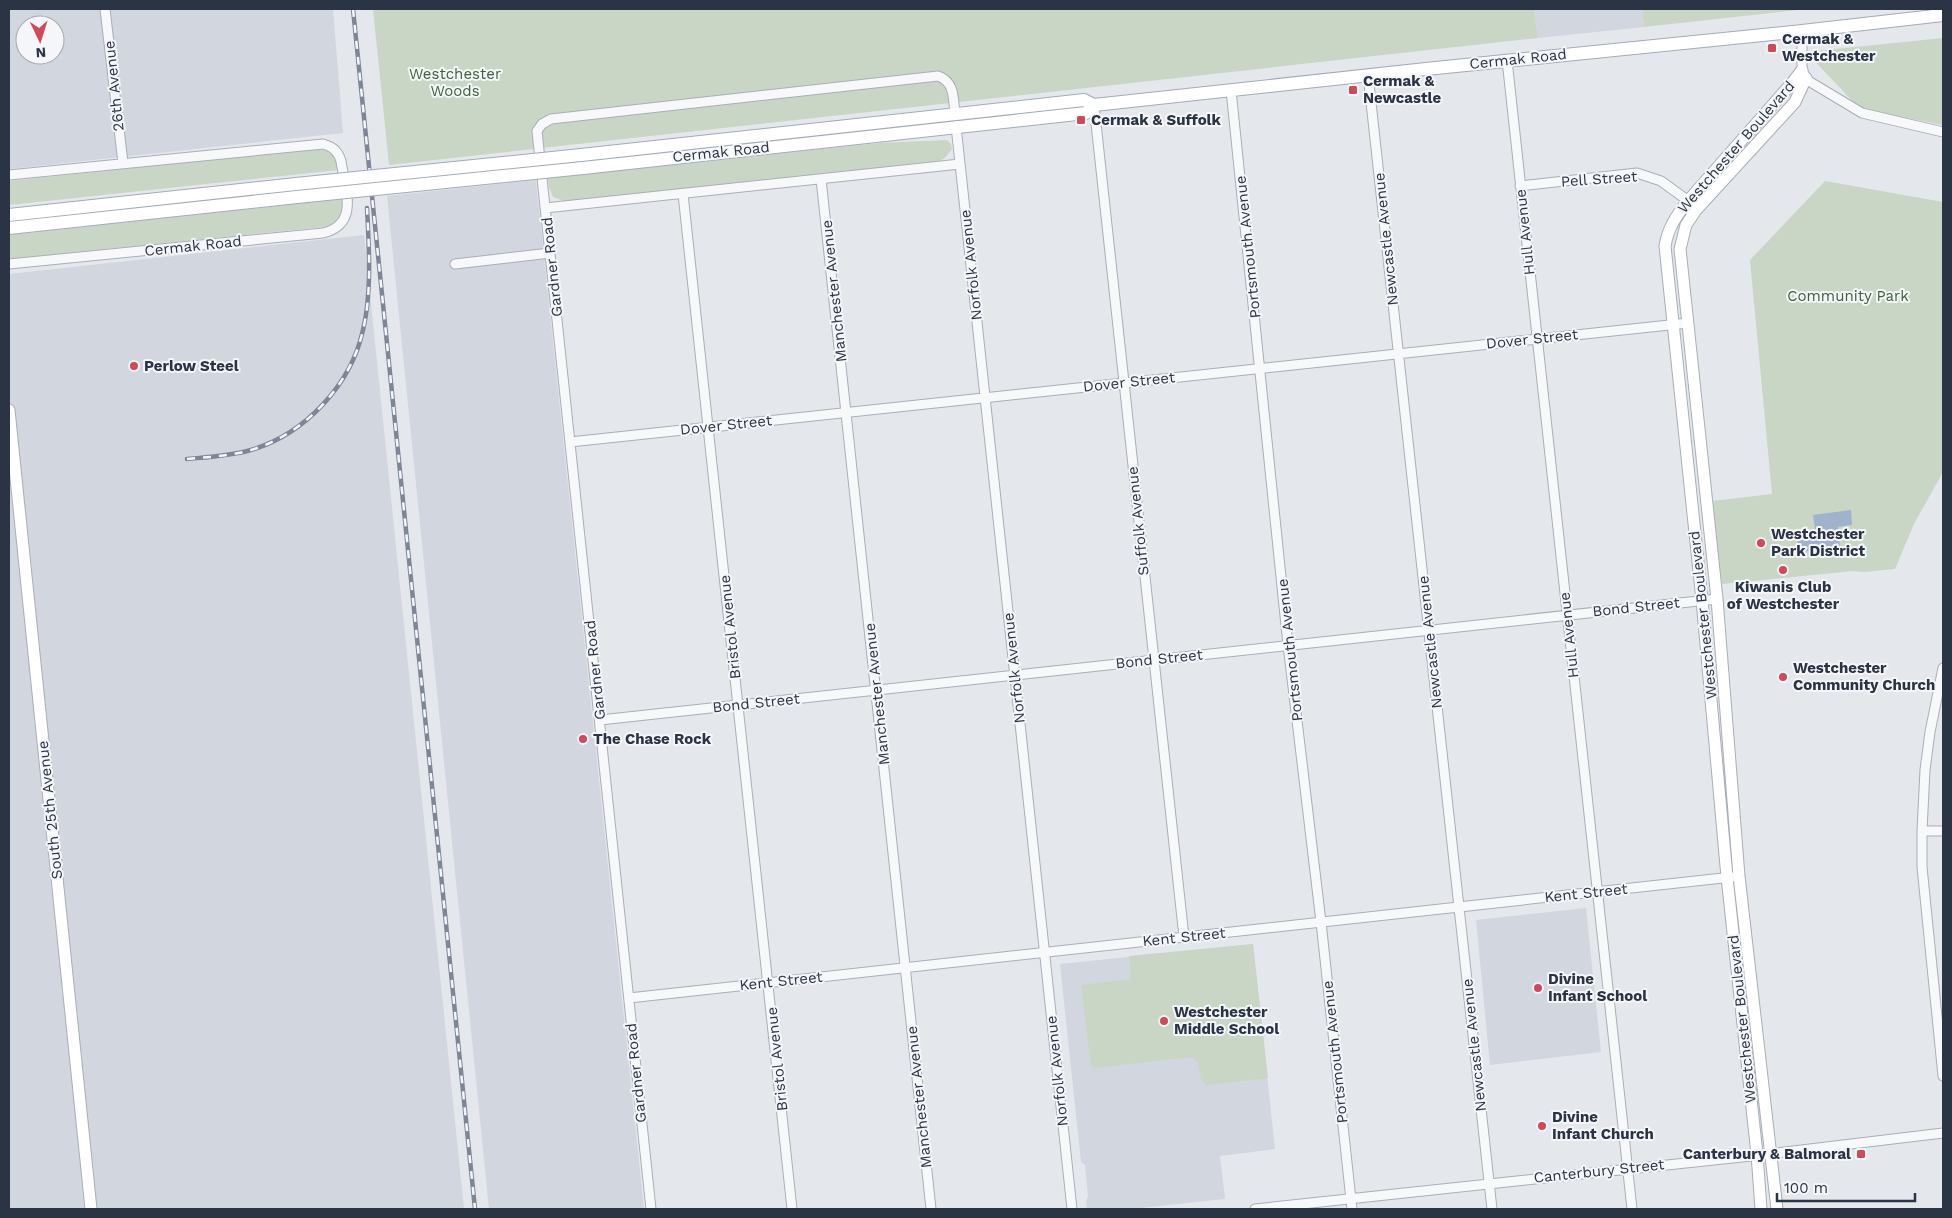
<svg xmlns="http://www.w3.org/2000/svg" width="1952" height="1218" font-family="'Work Sans',sans-serif">
<rect width="100%" height="100%" fill="#e4e7ec"/>
<!-- built -->
<path fill="#d2d6de" fill-rule="evenodd" d="M9 9H333L343 133 9 169ZM25 25H55V55H25Z
M1534 9H1642L1644 27 1538 38Z
M536 180 644 1209H489L387 196Z
M364 235 464 1209H9V274Z
M1586 908 1601 1052 1490 1065 1476 920Z
M1253 944 1275 1149 1220 1156 1225 1199 1131 1209H1087L1086 1202 1088 1196 1085 1165 1081 1162 1060 964Z"/>
<!-- green -->
<path fill="#c9d6c5" d="M373 9H1534L1538 38 389 165Z
M1642 9H1807L1644 27Z
M1943 38V125L1860 109 1806 52Z
M947 140 951 144 952 149 945 158 939 161 564 201 553 197 549 187 548 178 879 143Z
M314 149C329 149 336 155 339 170L9 205V181Z
M1825 181 1943 202V472L1914 524 1895 569 1863 572 1853 571 1722 584 1712 501 1772 494 1750 260Z
M342 199C343 215 338 223 323 227L9 259V235Z
M1253 944 1268 1078 1207 1085 1201 1080 1198 1062 1191 1057 1094 1068 1091 1066 1081 985 1131 979 1129 956Z"/>
<!-- water -->
<path fill="#9fb4cc" d="M1851 510 1852 525 1838 527 1840 547 1799 552 1797 539 1816 536 1813 515Z"/>
<g fill="none" stroke-linecap="round" stroke-linejoin="round">
<!-- street casing -->
<g stroke="#a9aeb7" stroke-width="11">
<path id="street" d="M105 9 123 163
M1802 31V70L1807 80 1862 113 1943 132
M1507 60 1632 1209
M1368 75 1492 1209
M1231 90 1288 645 1321 922 1352 1209
M1094 105 1184 937
M956 126 1072 1209
M9 175 323 144C333 147 338 151 341 161 345 189 360 224 323 233L9 264
M821 179 931 1209
M1520 186 1637 173 1661 181 1698 208
M683 194 792 1209
M545 208 960 164
M455 264 550 253
M570 442 1688 323
M1943 668 1930 732 1925 770 1922 831V867L1943 1076
M600 720 1717 599
M1922 831H1943
M629 998 1732 877
M651 1209 537 131 542 124 551 119 938 76C955 82 953 98 955 114
M1255 1209 1742 1157 1943 1133"/>
</g>
<!-- secondary casing -->
<g stroke="#a9aeb7" stroke-width="13">
<path id="secondary" d="M9 410 91 1209
M1761 1209 1757 1154 1727 877 1702 600 1665 246C1668 228 1676 216 1688 201L1792 83 1802 70
M1777 1209 1739 876 1717 599 1680 249 1686 225 1696 210 1795 102 1806 78"/>
</g>
<!-- primary casing -->
<g stroke="#a3abb8" stroke-width="14">
<path id="primary" d="M581 155 1084 100 1094 105 1426 69 1802 31 1943 15
M583 168 1086 113 1094 105
M9 215 296 184
M9 228 297 197"/>
</g>
<!-- street -->
<use href="#street" stroke="#f7f8fa" stroke-width="9"/>
<!-- secondary -->
<use href="#secondary" stroke="#fff" stroke-width="11"/>
<!-- primary -->
<use href="#primary" stroke="#fff" stroke-width="12"/>
<!-- rail casing -->
<g stroke="#7d8696" stroke-width="4.5">
<path id="rail" d="M353 9 475 1209
M187 459C209 457 230 456 251 450 305 434 351 385 363 330 372 293 369 247 367 208"/>
</g>
<!-- rail -->
<use href="#rail" stroke="#f4f6f9" stroke-width="2.5" stroke-dasharray="8" stroke-linecap="butt"/>
<!-- primary-bridge casing -->
<g stroke="#a3abb8" stroke-width="14" stroke-linecap="butt">
<path id="primary-bridge" d="M296 184 581 155
M297 197 583 168"/>
</g>
<!-- primary-bridge -->
<use href="#primary-bridge" stroke="#fff" stroke-width="12"/>
</g>
<!-- markers -->
<g fill="#d1495b" stroke="#f4f6f9" stroke-width="2">
<rect x="1767" y="43" width="10" height="10" rx="2.5"/>
<rect x="1348" y="85" width="10" height="10" rx="2.5"/>
<rect x="1076" y="115" width="10" height="10" rx="2.5"/>
<circle cx="134" cy="366" r="5"/>
<circle cx="1761" cy="543" r="5"/>
<circle cx="1783" cy="570" r="5"/>
<circle cx="1783" cy="677" r="5"/>
<circle cx="583" cy="739" r="5"/>
<circle cx="1538" cy="988" r="5"/>
<circle cx="1164" cy="1021" r="5"/>
<circle cx="1542" cy="1126" r="5"/>
<rect x="1856" y="1149" width="10" height="10" rx="2.5"/>
</g>
<g text-anchor="middle" stroke-width="4" stroke-linejoin="round" paint-order="stroke">
<!-- poi labels -->
<g font-size="15" font-weight="bold" fill="#2b3445" stroke="#f4f6f9" text-anchor="start">
<text x="1782" y="44">Cermak &amp;<tspan x="1782" dy="17">Westchester</tspan></text>
<text x="1363" y="86">Cermak &amp;<tspan x="1363" dy="17">Newcastle</tspan></text>
<text x="1091" y="125">Cermak &amp; Suffolk</text>
<text x="144" y="371">Perlow Steel</text>
<text x="1771" y="539">Westchester<tspan x="1771" dy="17">Park District</tspan></text>
<text x="1783" y="592" text-anchor="middle">Kiwanis Club<tspan x="1783" dy="17">of Westchester</tspan></text>
<text x="1793" y="673">Westchester<tspan x="1793" dy="17">Community Church</tspan></text>
<text x="593" y="744">The Chase Rock</text>
<text x="1548" y="984">Divine<tspan x="1548" dy="17">Infant School</tspan></text>
<text x="1174" y="1017">Westchester<tspan x="1174" dy="17">Middle School</tspan></text>
<text x="1552" y="1122">Divine<tspan x="1552" dy="17">Infant Church</tspan></text>
<text x="1851" y="1159" text-anchor="end">Canterbury &amp; Balmoral</text>
</g>
<!-- street labels -->
<g font-size="15" fill="#2b3445" stroke="#f4f6f9">
<text transform="translate(1518 59) rotate(-6)" y="5">Cermak Road</text>
<text transform="translate(114 86) rotate(-96)" y="5">26th Avenue</text>
<text transform="translate(1736 147) rotate(-49)" y="5">Westchester Boulevard</text>
<text transform="translate(721 152) rotate(-6)" y="5">Cermak Road</text>
<text transform="translate(1599 179) rotate(-4)" y="5">Pell Street</text>
<text transform="translate(1525 232) rotate(-96)" y="5">Hull Avenue</text>
<text transform="translate(1386 239) rotate(-96)" y="5">Newcastle Avenue</text>
<text transform="translate(193 246) rotate(-6)" y="5">Cermak Road</text>
<text transform="translate(1248 247) rotate(-96)" y="5">Portsmouth Avenue</text>
<text transform="translate(971 265) rotate(-96)" y="5">Norfolk Avenue</text>
<text transform="translate(552 267) rotate(-96)" y="5">Gardner Road</text>
<text transform="translate(834 291) rotate(-96)" y="5">Manchester Avenue</text>
<text transform="translate(1532 339) rotate(-6)" y="5">Dover Street</text>
<text transform="translate(1129 382) rotate(-6)" y="5">Dover Street</text>
<text transform="translate(726 425) rotate(-6)" y="5">Dover Street</text>
<text transform="translate(1138 521) rotate(-96)" y="5">Suffolk Avenue</text>
<text transform="translate(1636 607) rotate(-6)" y="5">Bond Street</text>
<text transform="translate(1703 615) rotate(-96)" y="5">Westchester Boulevard</text>
<text transform="translate(730 627) rotate(-96)" y="5">Bristol Avenue</text>
<text transform="translate(1569 635) rotate(-96)" y="5">Hull Avenue</text>
<text transform="translate(1430 642) rotate(-96)" y="5">Newcastle Avenue</text>
<text transform="translate(1290 650) rotate(-96)" y="5">Portsmouth Avenue</text>
<text transform="translate(1159 659) rotate(-6)" y="5">Bond Street</text>
<text transform="translate(1014 668) rotate(-96)" y="5">Norfolk Avenue</text>
<text transform="translate(595 670) rotate(-96)" y="5">Gardner Road</text>
<text transform="translate(877 694) rotate(-96)" y="5">Manchester Avenue</text>
<text transform="translate(756 703) rotate(-6)" y="5">Bond Street</text>
<text transform="translate(50 810) rotate(-96)" y="5">South 25th Avenue</text>
<text transform="translate(1586 893) rotate(-6)" y="5">Kent Street</text>
<text transform="translate(1184 937) rotate(-6)" y="5">Kent Street</text>
<text transform="translate(781 981) rotate(-6)" y="5">Kent Street</text>
<text transform="translate(1742 1019) rotate(-96)" y="5">Westchester Boulevard</text>
<text transform="translate(1474 1045) rotate(-96)" y="5">Newcastle Avenue</text>
<text transform="translate(1335 1052) rotate(-96)" y="5">Portsmouth Avenue</text>
<text transform="translate(777 1059) rotate(-96)" y="5">Bristol Avenue</text>
<text transform="translate(1057 1071) rotate(-96)" y="5">Norfolk Avenue</text>
<text transform="translate(636 1073) rotate(-96)" y="5">Gardner Road</text>
<text transform="translate(919 1097) rotate(-96)" y="5">Manchester Avenue</text>
<text transform="translate(1599 1171) rotate(-6)" y="5">Canterbury Street</text>
</g>
<!-- park labels -->
<g font-size="15" fill="#3f6138" stroke="#f4f6f9">
<text x="455" y="79">Westchester<tspan x="455" dy="17">Woods</tspan></text>
<text x="1848" y="301">Community Park</text>
</g>
</g>
<!-- border -->
<rect width="1952" height="1218" fill="none" stroke="#2b3445" stroke-width="20"/>
<!-- north arrow -->
<g transform="translate(40 40) rotate(176)"><circle r="24" fill="#f4f6f9" stroke="#a4a8b1"/>
<path d="M0-4L9 19L0 12L-9 19Z" fill="#d1495b"/>
<text y="-8" font-size="14" font-weight="bold" text-anchor="middle" fill="#2b3445">N</text>
</g>
<!-- scale -->
<path d="M1777 1193v8h138v-8" fill="none" stroke="#2b3445" stroke-width="2.5"/>
<text x="1784" y="1193" font-size="15" fill="#2b3445" stroke="#f4f6f9" stroke-width="4" paint-order="stroke">100 m</text>
</svg>
